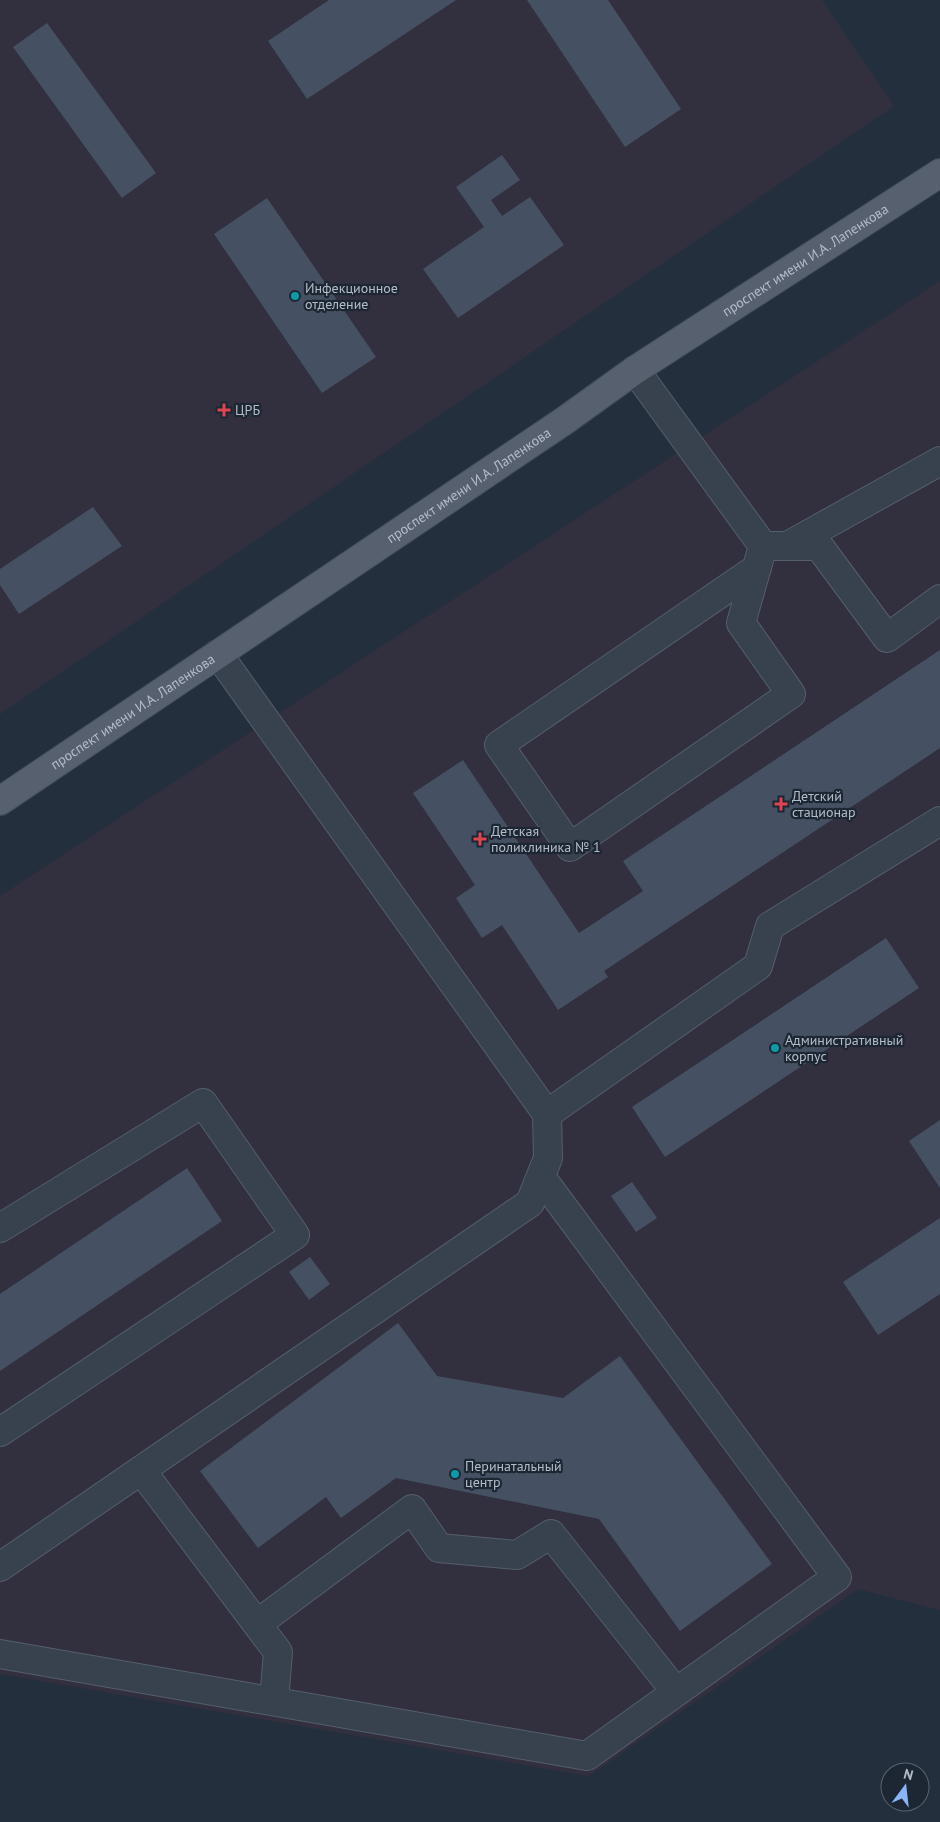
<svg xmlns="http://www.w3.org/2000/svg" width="940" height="1822" font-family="'PT Sans',sans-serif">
<rect width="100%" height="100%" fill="#242f3e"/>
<!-- medical -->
<path fill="#32303f" d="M0 0H822L894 106 0 714Z
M940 281V1610L858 1589 589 1776 0 1674V896Z"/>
<!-- building -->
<path fill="#455162" d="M329 0H456L307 99 268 41Z
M527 0H608L681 109 625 147Z
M47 23 156 173 122 198 13 47Z
M502 155 520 180 491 200 502 216 530 197 564 245 458 318 423 269 484 227 456 187Z
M267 198 376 357 322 393 214 234Z
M93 507 122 546 19 614 0 585V569Z
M940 650V748L604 971 608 977 558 1010 502 925 482 938 456 898 475 885 413 793 463 760 579 933 643 891 623 861Z
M886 938 919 988 665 1157 632 1107Z
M940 1120V1188L909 1141Z
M187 1168 222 1221 0 1371V1294Z
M632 1182 657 1218 636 1232 611 1196Z
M940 1218V1294L878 1335 843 1282Z
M310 1257 330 1284 309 1300 289 1272Z
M398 1323 437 1376 563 1398 620 1356 772 1564 680 1631 599 1519 396 1478 341 1518 326 1497 258 1548 200 1471Z"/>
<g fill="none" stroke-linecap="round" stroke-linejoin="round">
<!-- minor casing -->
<g stroke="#565f6c" stroke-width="30">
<path id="minor" d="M635 370 763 546
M791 544 940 461
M757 568 499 745 570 847 791 694 741 623 763 546H819L887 638 940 599
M218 654 547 1114 758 966 770 926 940 821
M0 1228 203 1103 295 1235 0 1432
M141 1470 278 1652 274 1701
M0 1567 530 1203 548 1158 547 1114
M257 1624 412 1509 439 1548 517 1555 551 1534 676 1692
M0 1654 587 1756 837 1577 541 1177"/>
</g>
<!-- major casing -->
<g stroke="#414a57" stroke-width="30">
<g id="major">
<path id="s1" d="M0 801 564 421 635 370 940 173"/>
</g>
</g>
<!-- minor -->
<use href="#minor" stroke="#38414e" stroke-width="28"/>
<!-- major -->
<use href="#major" stroke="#56606e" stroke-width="28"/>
</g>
<!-- markers -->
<g fill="#0f9aa8" stroke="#1d2633" stroke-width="2">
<circle cx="295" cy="296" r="5"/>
<circle cx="775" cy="1048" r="5"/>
<circle cx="455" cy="1474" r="5"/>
</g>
<g fill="#e0444e" stroke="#1d2633" stroke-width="2">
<path d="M221.5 402.5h5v5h5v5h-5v5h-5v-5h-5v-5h5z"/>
<path d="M778.5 796.5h5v5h5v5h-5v5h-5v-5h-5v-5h5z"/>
<path d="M477.5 831.5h5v5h5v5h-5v5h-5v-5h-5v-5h5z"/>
</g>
<g text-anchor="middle" stroke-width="4.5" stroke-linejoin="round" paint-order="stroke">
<!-- street labels -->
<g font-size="14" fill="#b4bcc9" stroke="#1d2633">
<text dy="5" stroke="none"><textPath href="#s1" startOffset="970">проспект имени И.А. Лапенкова</textPath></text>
<text dy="5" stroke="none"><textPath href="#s1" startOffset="565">проспект имени И.А. Лапенкова</textPath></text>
<text dy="5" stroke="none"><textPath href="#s1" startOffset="160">проспект имени И.А. Лапенкова</textPath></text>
</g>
<!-- poi labels -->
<g font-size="14" fill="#b4bcc9" stroke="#1d2633" text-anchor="start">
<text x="305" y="293">Инфекционное<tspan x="305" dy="16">отделение</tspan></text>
<text x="235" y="415">ЦРБ</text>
<text x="792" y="801">Детский<tspan x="792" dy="16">стационар</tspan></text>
<text x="491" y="836">Детская<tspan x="491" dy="16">поликлиника № 1</tspan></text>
<text x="785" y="1045">Административный<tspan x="785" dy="16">корпус</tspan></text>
<text x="465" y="1471">Перинатальный<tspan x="465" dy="16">центр</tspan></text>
</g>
</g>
<!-- north arrow -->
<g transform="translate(905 1787) rotate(15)"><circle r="24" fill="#1d2633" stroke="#59626f"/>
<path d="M0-4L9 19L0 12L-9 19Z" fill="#8ab4f8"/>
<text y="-8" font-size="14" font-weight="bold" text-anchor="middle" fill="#b4bcc9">N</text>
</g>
</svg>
